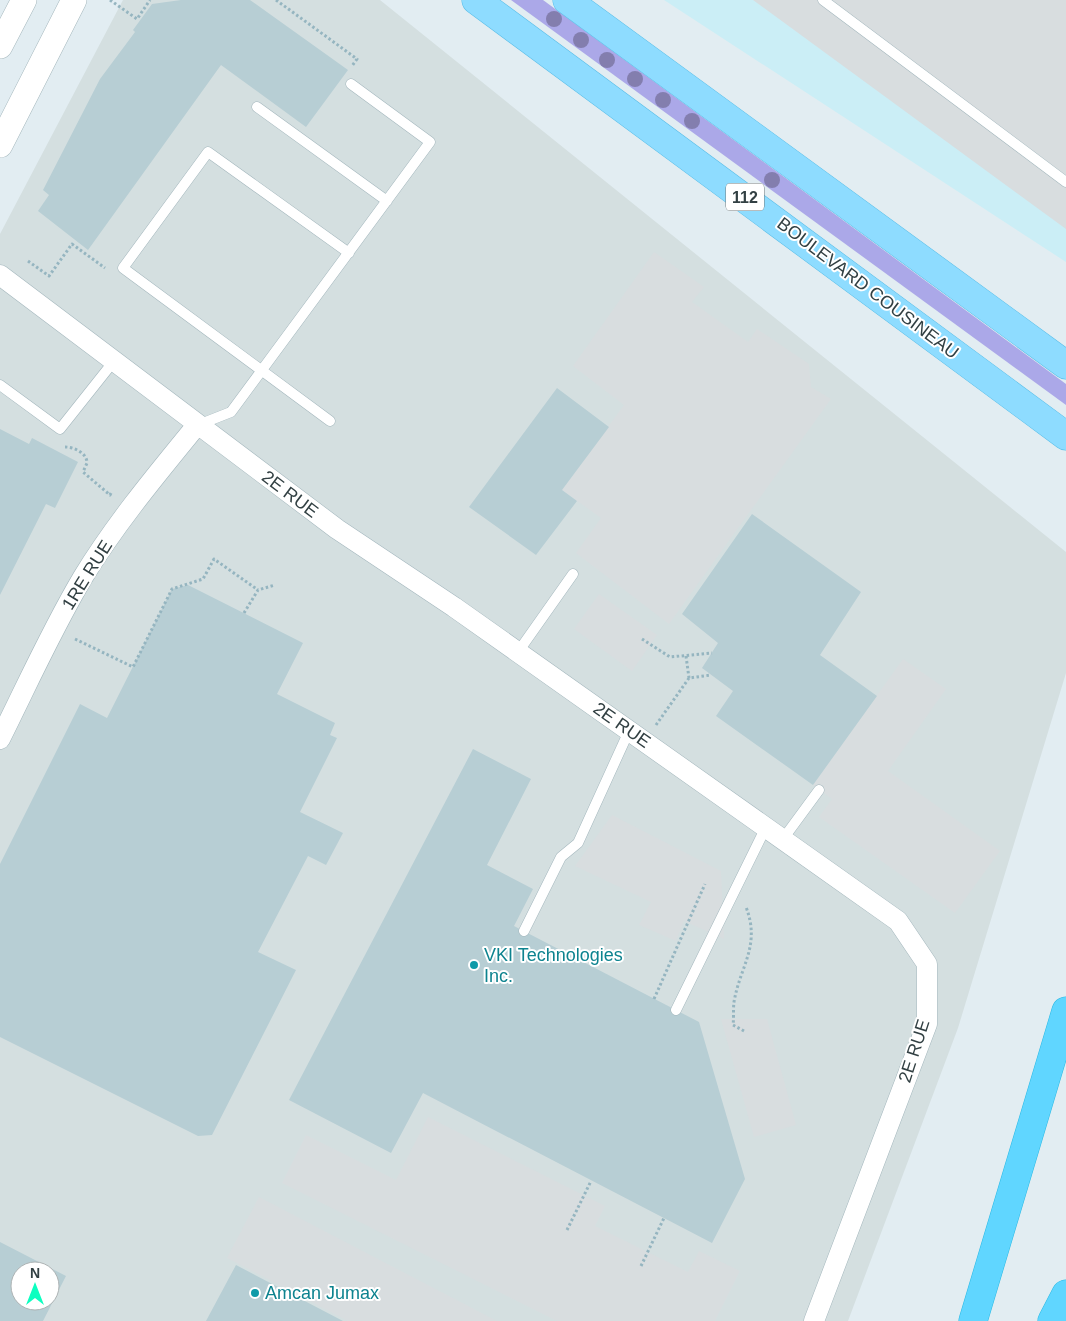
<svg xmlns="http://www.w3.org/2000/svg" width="1066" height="1321" font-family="Arial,sans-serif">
<rect width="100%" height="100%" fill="#e2edf2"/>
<!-- commercial -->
<path fill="#cbeef6" d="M664 0H1066V262Z"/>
<!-- industrial -->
<path fill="#d4dfe0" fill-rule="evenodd" d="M123 0H380L1066 552V673L958 1028 848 1321H0V234ZM20 1271H50V1301H20Z"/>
<!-- green -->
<path fill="#aba8e8" d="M511 0H543L1066 384V405Z"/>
<!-- parking -->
<path fill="#d8dddf" d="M753 0H1066V229Z
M654 252 704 287 692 302 748 342 757 329 809 364 811 387 831 399 669 624 576 553 601 518 562 490 624 405 573 366Z
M599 594 657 635 632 671 574 629Z
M903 659 946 689 888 771 1000 851 955 913 819 817 832 799 813 785Z
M612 815 721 871 724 939 684 921 676 941 639 925 651 902 575 866Z
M721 1019H767L796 1125 754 1137Z
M428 1117 605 1206 595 1226 688 1272 699 1251 740 1271 715 1321H557L282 1183 306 1135 396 1180Z
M259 1197 497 1321H348L227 1258Z"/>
<!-- building -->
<path fill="#b7ced4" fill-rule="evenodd" d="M181 0H250L348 70 306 127 221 65 88 250 38 211 49 195 43 190 100 79 135 32 133 30 152 4Z
M557 388 609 427 562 490 577 501 536 555 469 507Z
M0 429 29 444 32 438 78 462 55 508 46 504 0 595Z
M752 514 861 592 820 655 877 696 813 785 716 716 733 691 702 668 718 643 682 614Z
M188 585 303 643 277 694 335 723 330 735 337 738 300 812 343 833 326 865 308 856 258 952 296 970 212 1135 198 1136 0 1037V864L80 704 107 718 172 589Z
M473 749 531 779 487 865 533 889 514 926 699 1022 745 1179 712 1243 423 1093 391 1153 289 1100Z
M0 1242 66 1276 43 1321H0ZM20 1271H50V1301H20Z
M236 1265 343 1321H206Z"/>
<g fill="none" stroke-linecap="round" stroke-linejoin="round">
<!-- service casing -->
<g stroke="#a4b7bd" stroke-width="11">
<path id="service" d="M823 0 1066 182
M257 107 387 201
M0 385 60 429 114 361
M330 421 123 268 208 152 349 253
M198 425 231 412 430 142 351 84
M518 652 573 574
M783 839 819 790
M524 931 561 857 578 843 629 731
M676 1010 766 827"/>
</g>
<!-- minor casing -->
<g stroke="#a4b7bd" stroke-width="21">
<path id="minor" d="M0 275 337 529 454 607 898 921 927 964V1024L814 1321
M0 739C27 685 52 629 83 577 116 523 157 474 197 425"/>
</g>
<!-- tertiary casing -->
<g stroke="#a4b7bd" stroke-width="26">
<path id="tertiary" d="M0 46 24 0
M0 145 74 0"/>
</g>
<!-- primary casing -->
<g stroke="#5abee8" stroke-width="29">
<path id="primary" d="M476 0 1066 436
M567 0 1066 365"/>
</g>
<!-- motorway casing -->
<g stroke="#2bb9e3" stroke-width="29">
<path id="motorway" d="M973 1321 1066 1011
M1052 1321 1066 1294"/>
</g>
<!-- path -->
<path stroke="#95b5c0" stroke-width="3" stroke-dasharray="2.5 2.5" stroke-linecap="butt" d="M110 0 137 19 150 0
M276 0 357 59 352 66
M28 261 49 276 72 244 105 268
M65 447C74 447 87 453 87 463L83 472 110 495 111 493
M244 613 258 590 275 585
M75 639 133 667 172 589 203 579 214 559 258 590
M642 639 670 657 712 653
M686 656 689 678
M656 725 689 678 711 675
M654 999 705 884
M744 1031 733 1025C734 1018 733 1009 734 1002 740 966 761 946 746 907
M567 1230 591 1181
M641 1266 664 1218"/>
<!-- service -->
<use href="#service" stroke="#fff" stroke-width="10"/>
<!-- minor -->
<use href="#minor" stroke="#fff" stroke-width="20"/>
<!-- tertiary -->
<use href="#tertiary" stroke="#fff" stroke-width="25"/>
<!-- primary -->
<use href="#primary" stroke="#8edcff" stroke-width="28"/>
<!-- motorway -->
<use href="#motorway" stroke="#60d6ff" stroke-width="28"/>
</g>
<!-- trees -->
<g fill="#837eae">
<circle cx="554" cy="19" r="8"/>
<circle cx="581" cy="40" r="8"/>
<circle cx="607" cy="60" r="8"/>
<circle cx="635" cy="79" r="8"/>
<circle cx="663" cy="100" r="8"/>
<circle cx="692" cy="121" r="8"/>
<circle cx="772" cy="180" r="8"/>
</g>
<!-- markers -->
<g fill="#0f9aa8" stroke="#fff" stroke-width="2">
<circle cx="474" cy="965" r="5"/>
<circle cx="255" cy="1293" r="5"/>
</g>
<g text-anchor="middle" stroke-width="4" stroke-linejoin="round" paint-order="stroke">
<!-- shield labels -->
<rect fill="#fff" stroke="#70797b" stroke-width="1" x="726" y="183.5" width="38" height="27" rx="4"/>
<g font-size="16" font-weight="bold" fill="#324043">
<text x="745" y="203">112</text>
</g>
<!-- street labels -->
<g font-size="18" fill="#324043" stroke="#fff">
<text transform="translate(868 288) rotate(37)" y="6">BOULEVARD COUSINEAU</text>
<text transform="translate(290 494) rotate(37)" y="6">2E RUE</text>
<text transform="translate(87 575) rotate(-58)" y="6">1RE RUE</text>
<text transform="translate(622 725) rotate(35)" y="6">2E RUE</text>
<text transform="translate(914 1051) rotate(-72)" y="6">2E RUE</text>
</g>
<!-- culture labels -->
<g font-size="18" fill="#0d838f" stroke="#fff" text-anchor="start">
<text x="484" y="961">VKI Technologies<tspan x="484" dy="21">Inc.</tspan></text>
<text x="265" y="1299">Amcan Jumax</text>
</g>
</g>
<!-- north arrow -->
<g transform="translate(35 1286)"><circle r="24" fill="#ffffff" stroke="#adb3b4"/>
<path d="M0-4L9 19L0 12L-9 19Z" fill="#0cffc0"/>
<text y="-8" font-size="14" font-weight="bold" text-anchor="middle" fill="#324043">N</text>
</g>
</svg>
